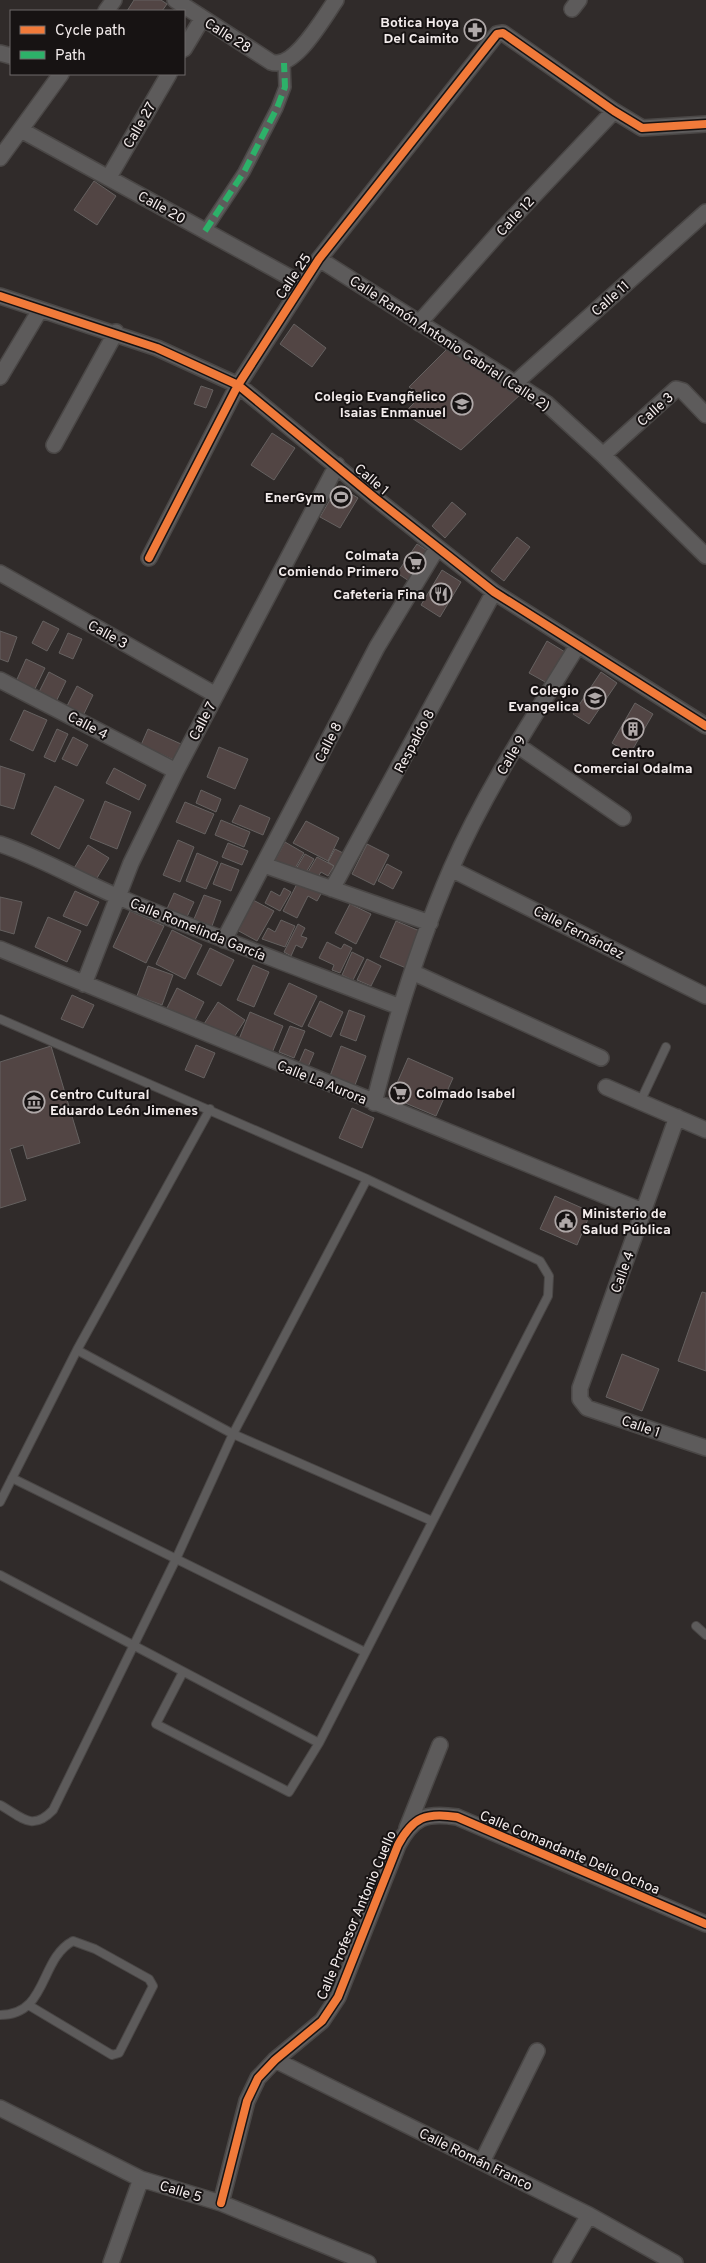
<svg xmlns="http://www.w3.org/2000/svg" width="706" height="2263" font-family="Overpass,sans-serif">
<rect width="100%" height="100%" fill="#302b2a"/>
<!-- building -->
<path fill="#524544" stroke="#656160" d="M134 0H161L167 4 162 11H127Z
M94 181 116 196 97 225 74 210Z
M294 324 326 348 312 367 280 344Z
M449 347 522 393 461 450 404 413 422 395 409 387Z
M201 386 213 390 206 408 194 404Z
M272 433 295 448 274 480 251 465Z
M338 486 358 498 340 528 320 517Z
M452 502 466 514 445 538 432 526Z
M517 537 530 547 504 581 491 571Z
M417 544 432 554 412 583 397 573Z
M442 570 461 582 440 617 421 605Z
M43 621 59 629 47 651 32 643Z
M0 631 17 637 8 662 0 659Z
M68 633 82 639 73 659 59 653Z
M547 641 565 652 547 683 529 673Z
M26 659 45 668 32 695 14 686Z
M49 672 66 681 54 706 36 698Z
M601 672 617 683 589 724 573 714Z
M77 686 93 695 81 720 64 712Z
M635 703 653 714 630 754 612 743Z
M24 710 47 720 33 751 10 740Z
M57 729 68 734 55 762 44 757Z
M148 729 181 744 174 760 141 745Z
M73 737 88 745 77 766 62 759Z
M219 747 248 759 235 789 207 777Z
M0 766 25 774 14 809 0 805Z
M114 768 146 785 139 800 106 783Z
M55 786 84 800 59 849 31 834Z
M201 790 221 799 216 812 196 803Z
M105 801 131 812 117 849 90 838Z
M185 802 214 814 205 834 176 822Z
M240 805 270 818 263 835 232 822Z
M221 820 250 832 244 847 215 835Z
M306 821 339 838 328 861 293 843Z
M178 840 194 847 180 882 163 875Z
M285 842 304 853 294 870 275 860Z
M228 843 248 851 242 865 222 857Z
M367 844 389 855 374 885 352 874Z
M88 845 109 858 94 883 73 870Z
M335 849 343 853 331 875 334 866 328 862Z
M197 853 218 862 206 889 186 881Z
M305 854 314 859 305 874 296 869Z
M317 857 334 866 328 876 321 872 318 877 308 872Z
M221 863 239 870 231 891 213 884Z
M387 864 402 872 393 889 378 881Z
M299 880 322 892 317 901 308 896 297 918 283 911Z
M284 888 291 892 280 911 265 903 271 891 280 896Z
M75 891 99 902 87 926 63 916Z
M174 893 194 902 186 919 166 911Z
M204 895 221 901 212 926 194 919Z
M0 897 22 902 14 934 0 930Z
M253 900 274 911 257 941 237 930Z
M350 904 371 914 356 944 335 933Z
M130 911 164 926 146 963 113 947Z
M48 917 81 931 67 962 35 947Z
M281 920 295 926 285 947 262 939 268 928 275 932Z
M396 921 422 932 406 968 380 957Z
M298 924 305 928 301 936 307 938 302 948 296 945 291 956 284 952Z
M172 930 202 945 185 979 156 964Z
M327 942 341 949 344 944 352 948 340 973 332 970 334 965 319 958Z
M210 948 234 960 221 986 197 974Z
M352 952 364 958 353 980 342 975Z
M367 959 381 966 371 986 357 980Z
M253 965 269 972 254 1007 237 1000Z
M148 966 173 975 162 1005 137 996Z
M289 983 317 996 302 1027 274 1014Z
M177 988 204 1002 194 1022 167 1008Z
M72 995 94 1005 83 1028 61 1019Z
M320 1001 343 1012 331 1037 308 1026Z
M218 1002 245 1020 231 1042 204 1024Z
M349 1010 365 1016 356 1041 340 1035Z
M250 1012 283 1026 272 1053 239 1039Z
M290 1026 305 1031 294 1058 279 1052Z
M196 1045 215 1053 204 1078 185 1070Z
M51 1046 80 1143 27 1159 23 1145 10 1149 26 1200 0 1208V1062Z
M341 1046 366 1056 355 1085 330 1076Z
M305 1049 314 1053 308 1067 299 1063Z
M408 1058 453 1078 436 1116 391 1097Z
M352 1108 374 1118 362 1148 339 1138Z
M555 1196 591 1212 577 1245 540 1229Z
M702 1292 706 1293V1371L678 1361Z
M622 1354 659 1369 642 1411 606 1397Z"/>
<g fill="none" stroke-linecap="round" stroke-linejoin="round">
<!-- service casing -->
<g stroke="#4a4746" stroke-width="10">
<path id="service" d="M0 1019 367 1179 540 1261 549 1276 548 1296 319 1743 289 1792 156 1724 183 1672
M641 1100 666 1047
M77 1350 233 1434 432 1521
M12 1478 365 1652
M0 1502 77 1350 210 1109
M0 1575 319 1743
M696 1626 706 1635
M0 1805C22 1817 32 1832 53 1810L176 1559 233 1434 367 1179
M0 2015C48 2015 39 1959 73 1941L95 1949 149 1979 153 1986 119 2053 112 2055 30 2006"/>
</g>
<!-- pedestrian casing -->
<g stroke="#4a4746" stroke-width="14">
<path id="pedestrian" d="M205 231 244 172 277 108 285 87 284 63"/>
</g>
<!-- minor casing -->
<g stroke="#4a4746" stroke-width="18">
<path id="minor" d="M175 0 271 62C294 71 324 17 336 0
M572 9 579 0
M106 11 114 0
M184 49 202 19
M0 53 11 56
M21 130 302 284
M0 158 61 74
M109 177 169 74
M319 259 546 403 603 455 706 556
M0 296 157 348 238 385 375 498 494 592 706 726
M419 323 503 228 614 111
M0 377 40 310
M514 384 706 212
M54 445 116 332
M603 455 676 389 683 391 706 415
M149 558 238 385 319 259 497 34 503 33 614 111 642 128 706 124
M0 573 216 695
M0 680 176 771
M517 745 623 818
M0 844C42 858 80 881 121 898 213 937 307 971 400 1007
M264 865 430 923
M451 869 706 996
M332 889 494 592
M224 940 377 647 437 548
M0 949 645 1212
M412 972 601 1058
M84 984 131 863 176 771 337 465
M606 1087 706 1130
M374 1103C394 1024 418 945 451 869 485 791 533 718 578 645
M677 1117 580 1388V1399L587 1408 706 1448
M407 1828 440 1745
M275 2060 589 2215 675 2263
M0 2108 141 2179 221 2203 368 2263
M482 2162 537 2051
M221 2203 247 2101 258 2078 275 2060 322 2021 338 1997 398 1845C413 1817 426 1812 457 1817L706 1924
M111 2263 141 2179
M561 2263 589 2215"/>
</g>
<!-- service -->
<use href="#service" stroke="#5d5b5b" stroke-width="8"/>
<!-- pedestrian -->
<use href="#pedestrian" stroke="#5d5b5b" stroke-width="11"/>
<!-- minor -->
<use href="#minor" stroke="#5d5b5b" stroke-width="15"/>
<!-- quiet -->
<path stroke="#2db169" stroke-width="6" stroke-dasharray="12 6" stroke-linecap="butt" d="M205 231 244 172 277 108 285 87 284 63"/>
<!-- cycleway casing -->
<g stroke="#171313" stroke-width="11">
<path id="cycleway" d="M0 296 157 348 238 385 375 498 494 592 706 726
M149 558 238 385 319 259 497 34 503 33 614 111 642 128 706 124
M221 2203 247 2101 258 2078 275 2060 322 2021 338 1997 398 1845C413 1817 426 1812 457 1817L706 1924"/>
</g>
<!-- cycleway -->
<use href="#cycleway" stroke="#f17a3a" stroke-width="8"/>
</g>
<!-- icons -->
<defs>
<g id="pharmacy-ring" transform="scale(1.125)"><circle r="9.5" fill="#171313" stroke="#afa8a8" stroke-width="1.5"/><path d="M-2-6h4v4h4v4h-4v4h-4v-4h-4v-4h4Z" fill="#afa8a8"/></g>
<g id="school-ring" transform="scale(1.125)"><circle r="9.5" fill="#171313" stroke="#afa8a8" stroke-width="1.5"/><path d="M0-5L7-2L0 1L-7-2ZM-4 1L0 2.5L4 1V4Q0 6-4 4Z" fill="#afa8a8"/></g>
<g id="stadium-ring" transform="scale(1.125)"><circle r="9.5" fill="#171313" stroke="#afa8a8" stroke-width="1.5"/><path d="M0-5a6.5 5 0 1 0 0 10a6.5 5 0 1 0 0-10ZM-3.5-1.8h7v3.6h-7Z" fill="#afa8a8"/></g>
<g id="supermarket-ring" transform="scale(1.125)"><circle r="9.5" fill="#171313" stroke="#afa8a8" stroke-width="1.5"/><path d="M-6-5.5h2.5l.6 2H6L4.5 2H-2.5L-4.4-4H-6ZM-1.5 3.2a1.3 1.3 0 1 0 .1 0ZM3 3.2a1.3 1.3 0 1 0 .1 0Z" fill="#afa8a8"/></g>
<g id="restaurant-ring" transform="scale(1.125)"><circle r="9.5" fill="#171313" stroke="#afa8a8" stroke-width="1.5"/><path d="M-5-6h1v4h1v-4h1v4h1v-4h1v5L-1.5 .5V6h-2V.5L-5-1ZM5-6V6H3V1.5H1.5Q1.5-4 5-6Z" fill="#afa8a8"/></g>
<g id="building-ring" transform="scale(1.125)"><circle r="9.5" fill="#171313" stroke="#afa8a8" stroke-width="1.5"/><path d="M-4-6H4V6H1V3H-1V6H-4ZM-2.5-4.3h1.7v1.8h-1.7ZM.8-4.3h1.7v1.8H.8ZM-2.5-1h1.7V.8h-1.7ZM.8-1h1.7V.8H.8Z" fill="#afa8a8"/></g>
<g id="museum-ring" transform="scale(1.125)"><circle r="9.5" fill="#171313" stroke="#afa8a8" stroke-width="1.5"/><path d="M0-6L6-3V-2H-6V-3ZM-5-1h2V3h-2ZM-1-1h2V3h-2ZM3-1h2V3H3ZM-6 4H6V6H-6Z" fill="#afa8a8"/></g>
<g id="civic-ring" transform="scale(1.125)"><circle r="9.5" fill="#171313" stroke="#afa8a8" stroke-width="1.5"/><path d="M-.6-6.5H3V-4.5H.6V-3L4-1V1h2V6H-6V1h2V-1L-.6-3ZM-1.2 2.5V6h2.4V2.5Z" fill="#afa8a8"/></g>
</defs>
<g fill-rule="evenodd">
<use href="#pharmacy-ring" x="475" y="30"/>
<use href="#school-ring" x="462" y="404"/>
<use href="#stadium-ring" x="341" y="497"/>
<use href="#supermarket-ring" x="415" y="563"/>
<use href="#restaurant-ring" x="441" y="594"/>
<use href="#school-ring" x="595" y="698"/>
<use href="#building-ring" x="633" y="729"/>
<use href="#supermarket-ring" x="400" y="1093"/>
<use href="#museum-ring" x="34" y="1102"/>
<use href="#civic-ring" x="566" y="1221"/>
</g>
<g text-anchor="middle" stroke-width="4" stroke-linejoin="round" paint-order="stroke">
<!-- poi labels -->
<g font-size="14" font-weight="bold" fill="#f3ecec" stroke="#171313" text-anchor="end">
<text x="459" y="27">Botica Hoya<tspan x="459" dy="16">Del Caimito</tspan></text>
<text x="446" y="401">Colegio Evangñelico<tspan x="446" dy="16">Isaias Enmanuel</tspan></text>
<text x="325" y="502">EnerGym</text>
<text x="399" y="560">Colmata<tspan x="399" dy="16">Comiendo Primero</tspan></text>
<text x="425" y="599">Cafeteria Fina</text>
<text x="579" y="695">Colegio<tspan x="579" dy="16">Evangelica</tspan></text>
<text x="633" y="757" text-anchor="middle">Centro<tspan x="633" dy="16">Comercial Odalma</tspan></text>
<text x="416" y="1098" text-anchor="start">Colmado Isabel</text>
<text x="50" y="1099" text-anchor="start">Centro Cultural<tspan x="50" dy="16">Eduardo León Jimenes</tspan></text>
<text x="582" y="1218" text-anchor="start">Ministerio de<tspan x="582" dy="16">Salud Pública</tspan></text>
</g>
<!-- street labels -->
<g font-size="14" fill="#f3ecec" stroke="#171313">
<text transform="translate(228 35) rotate(32)" y="5">Calle 28</text>
<text transform="translate(139 125) rotate(-60)" y="5">Calle 27</text>
<text transform="translate(162 207) rotate(29)" y="5">Calle 20</text>
<text transform="translate(515 216) rotate(-47)" y="5">Calle 12</text>
<text transform="translate(293 276) rotate(-56)" y="5">Calle 25</text>
<text transform="translate(610 298) rotate(-42)" y="5">Calle 11</text>
<text transform="translate(450 343) rotate(33)" y="5">Calle Ramón Antonio Gabriel (Calle 2)</text>
<text transform="translate(655 409) rotate(-42)" y="5">Calle 3</text>
<text transform="translate(372 479) rotate(40)" y="5">Calle 1</text>
<text transform="translate(108 634) rotate(29)" y="5">Calle 3</text>
<text transform="translate(202 721) rotate(-62)" y="5">Calle 7</text>
<text transform="translate(88 725) rotate(28)" y="5">Calle 4</text>
<text transform="translate(414 741) rotate(-62)" y="5">Respaldo 8</text>
<text transform="translate(328 742) rotate(-63)" y="5">Calle 8</text>
<text transform="translate(511 755) rotate(-60)" y="5">Calle 9</text>
<text transform="translate(198 929) rotate(22)" y="5">Calle Romelinda García</text>
<text transform="translate(579 932) rotate(27)" y="5">Calle Fernández</text>
<text transform="translate(322 1082) rotate(22)" y="5">Calle La Aurora</text>
<text transform="translate(622 1272) rotate(-70)" y="5">Calle 4</text>
<text transform="translate(641 1426) rotate(19)" y="5">Calle 1</text>
<text transform="translate(570 1852) rotate(23)" y="5">Calle Comandante Delio Ochoa</text>
<text transform="translate(356 1915) rotate(-67)" y="5">Calle Profesor Antonio Cuello</text>
<text transform="translate(476 2159) rotate(26)" y="5">Calle Román Franco</text>
<text transform="translate(181 2191) rotate(17)" y="5">Calle 5</text>
</g>
</g>
<!-- legend -->
<rect x="10" y="10" width="175" height="65" fill="#171313" stroke="#6f6a6a"/>
<rect x="20" y="26" width="25" height="8" fill="#f17a3a" stroke="#6f6a6a"/>
<text x="55" y="35" font-size="15" fill="#f3ecec">Cycle path</text>
<rect x="20" y="51" width="25" height="8" fill="#2db169" stroke="#6f6a6a"/>
<text x="55" y="60" font-size="15" fill="#f3ecec">Path</text>
</svg>
